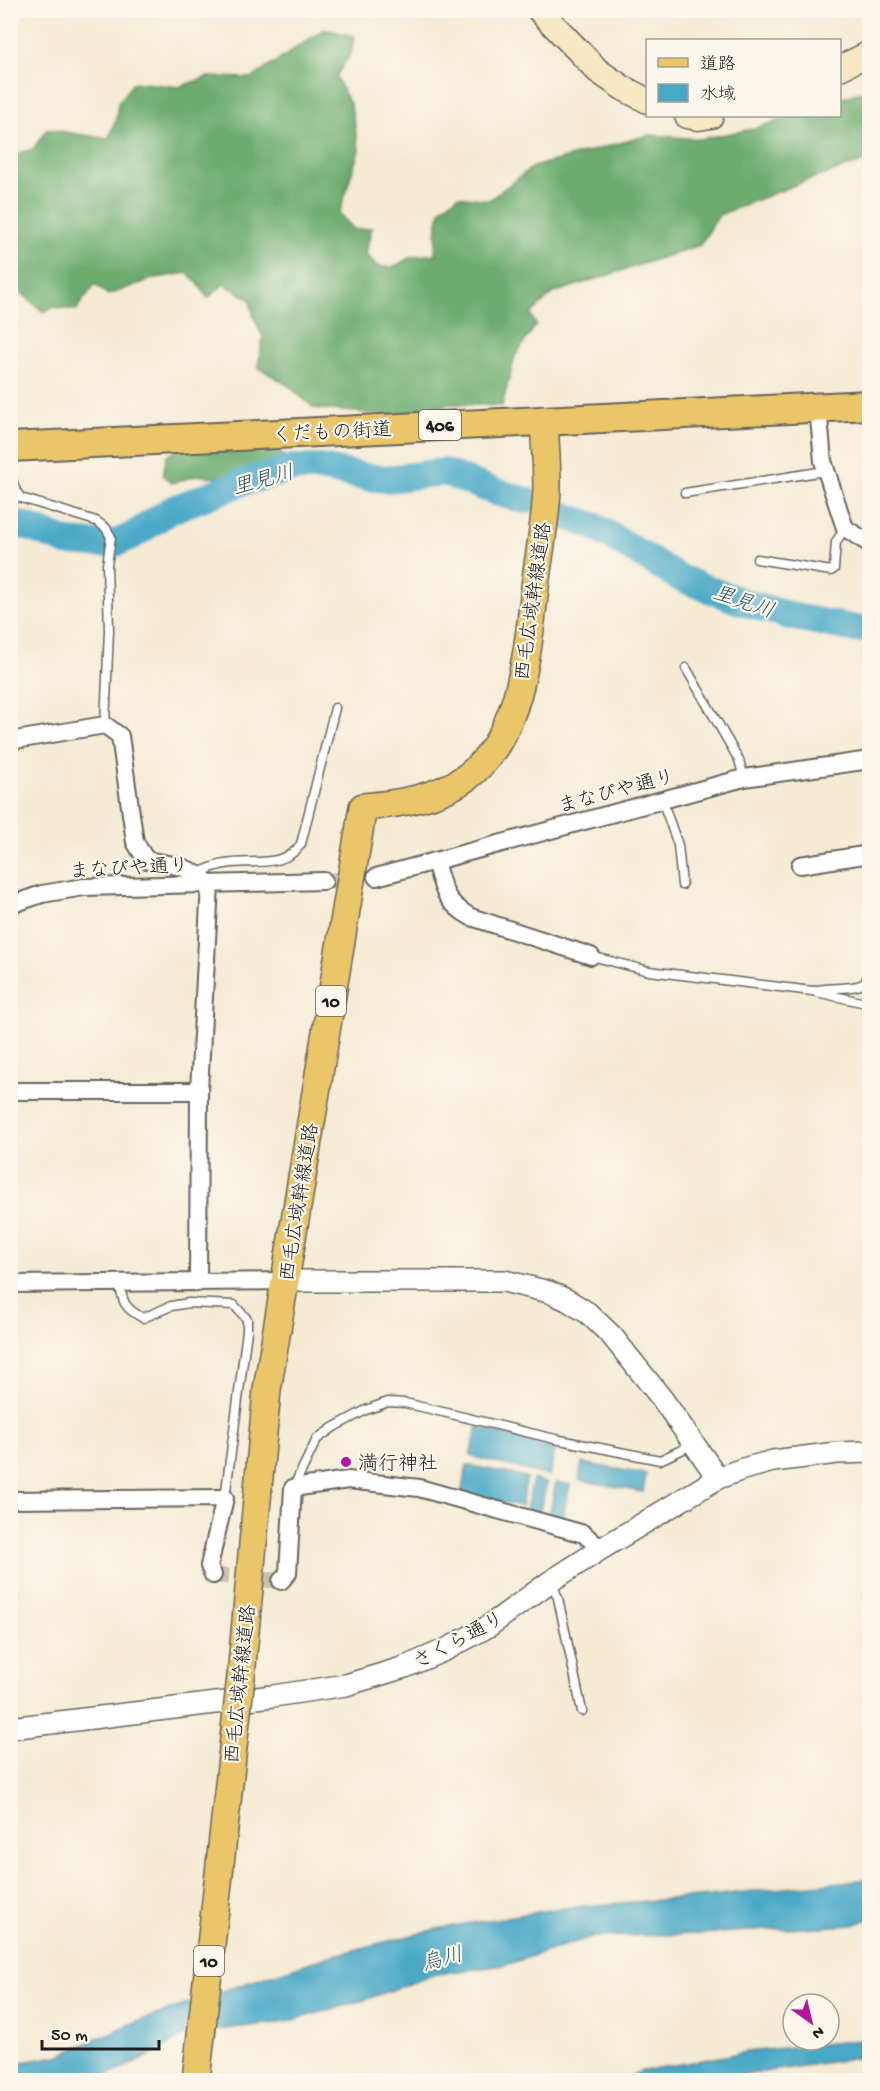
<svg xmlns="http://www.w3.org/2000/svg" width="880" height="2091" font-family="'Gochi Hand','Klee One',sans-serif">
<rect width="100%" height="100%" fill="#fbf7ec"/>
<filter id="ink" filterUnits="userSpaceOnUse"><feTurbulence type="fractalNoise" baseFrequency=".0167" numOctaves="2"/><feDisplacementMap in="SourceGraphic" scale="12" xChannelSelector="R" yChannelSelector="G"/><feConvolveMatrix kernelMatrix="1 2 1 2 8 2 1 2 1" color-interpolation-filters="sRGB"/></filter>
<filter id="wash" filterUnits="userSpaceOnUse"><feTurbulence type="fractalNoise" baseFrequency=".008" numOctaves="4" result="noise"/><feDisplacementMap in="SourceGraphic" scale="24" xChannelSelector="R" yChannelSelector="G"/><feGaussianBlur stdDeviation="1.35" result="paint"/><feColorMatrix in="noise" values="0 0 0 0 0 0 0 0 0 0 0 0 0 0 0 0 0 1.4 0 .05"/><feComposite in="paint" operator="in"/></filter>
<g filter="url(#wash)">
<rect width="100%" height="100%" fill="#f5ebd5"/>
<!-- forest -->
<path fill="#6cac6e" stroke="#446445" stroke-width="1.5" d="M324 29 354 36 351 53 336 76 351 106 359 150 339 214 355 230 372 228 365 253 376 266 392 268 411 257 435 254 437 226 441 209 458 196 489 200 533 167 649 135 701 139 753 129 793 116H840V99L869 89V160L805 181 719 215 700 245 553 293 531 314 536 325 515 356 502 406 452 404 396 416 314 408 289 386 258 367 263 337 254 318 250 299 224 284 208 298 197 282 187 273 155 278 108 295 95 284 76 310 54 307 44 312 19 291 11 287 10 156 33 149 47 129 108 139 116 120 118 103 134 82 179 87 207 77 252 78Z
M273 448 286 457 285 466 251 477H210L198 475 172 483 163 475 167 455 184 449Z"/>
<!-- water -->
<path fill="#48a9c7" stroke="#326272" stroke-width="1.5" d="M478 1427 556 1448 549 1476 470 1456Z
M582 1463 646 1474 643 1492 579 1480Z
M467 1465 527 1477 521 1506 461 1494Z
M533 1479 547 1483 539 1513 526 1510Z
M556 1482 570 1485 562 1519 549 1516Z
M869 1879V1919L853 1925 698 1934 591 1937 505 1965 436 1974 364 2000 286 2022 188 2033 149 2056 96 2080H11V2064L58 2056 131 2024 232 1988 327 1957 436 1929 561 1908 709 1896Z
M869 2039V2056L711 2080H621L642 2071 747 2052Z"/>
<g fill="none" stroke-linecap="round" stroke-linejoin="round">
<!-- river -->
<path stroke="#48a9c7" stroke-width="28" d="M562 515 594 526 680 578 737 600 790 616 856 629H870
M10 522 29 527 67 542 97 544 116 543 132 536 171 510 243 482 293 468H320L366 477 387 479 444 472 496 492 525 500"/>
</g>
</g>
<g filter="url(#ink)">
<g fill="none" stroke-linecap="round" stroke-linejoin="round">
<!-- minor-tunnel -->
<path stroke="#cac2b0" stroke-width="16" stroke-dasharray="16 8" stroke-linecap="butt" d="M324 881 376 877
M213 1575 281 1581"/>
<!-- service casing -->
<g stroke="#68645d" stroke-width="11">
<path id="service" d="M11 451C11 468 9 484 21 498L96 521 106 528 111 537 107 565 109 630 105 725
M685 493 825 471
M757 559 831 571 834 569 836 542 845 528
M686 668 739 760 744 778
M662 800 678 845 682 885
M198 873C206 870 216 865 225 864 251 859 284 869 301 844L335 708
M591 956 649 971 812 991 870 1004
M813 991C826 986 860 991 866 981 869 974 869 963 870 956
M119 1282C123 1303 124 1308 143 1318L171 1306 189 1303 234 1305 247 1319V1331L225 1498
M293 1488 317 1439 334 1427 366 1410 388 1402 405 1403 555 1439 660 1460 692 1445
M551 1581 558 1598 582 1711"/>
</g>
<!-- minor casing -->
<g stroke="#68645d" stroke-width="20">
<path id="minor" d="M818 407 823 461 841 516 845 528 870 544
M10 741 105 725 120 736 135 842 146 860C174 865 188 865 210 884L199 1091 198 1283
M435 861C443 889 444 902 471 917L591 956
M800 865 870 854
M376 877 744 778 870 760
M10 905 42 894 84 887 324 881
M10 1091H199
M10 1284 284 1281
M10 1500 225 1498 209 1566 213 1575
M281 1581 288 1573 293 1488 348 1480 419 1488 584 1534 601 1549"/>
</g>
<!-- tertiary casing -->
<g stroke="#68645d" stroke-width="24">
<path id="tertiary" d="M284 1281H504L549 1292 567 1300 588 1313 612 1336 663 1400 718 1478
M10 1728 273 1696 346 1685 405 1667 447 1649 489 1626 551 1581 601 1549 718 1478 743 1469 773 1461 837 1453 870 1452"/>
</g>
<!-- secondary casing -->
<g stroke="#68645d" stroke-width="27">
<path id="secondary" d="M539 10 598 71 623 88 648 101
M840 68 870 53
M687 116 698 118 711 116"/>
</g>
<!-- primary casing -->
<g stroke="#68645d" stroke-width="30">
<path id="primary" d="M241 1676 267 1390 363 807C399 804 438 798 467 777 524 734 528 643 536 579 540 549 546 518 547 488 547 465 545 442 544 420
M196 2080 237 1712"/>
</g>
<!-- trunk casing -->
<g stroke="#68645d" stroke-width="32">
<path id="trunk" d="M10 447 870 405"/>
</g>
<!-- service -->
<use href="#service" stroke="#fff" stroke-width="8"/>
<!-- minor -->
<use href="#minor" stroke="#fff" stroke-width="16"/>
<!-- tertiary -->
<use href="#tertiary" stroke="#fff" stroke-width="21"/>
<!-- secondary -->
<use href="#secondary" stroke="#f7e8c3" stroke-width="24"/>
<!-- primary -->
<use href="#primary" stroke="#ebc669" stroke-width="27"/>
<!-- trunk -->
<use href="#trunk" stroke="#ebc669" stroke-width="28"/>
<!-- primary-bridge casing -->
<g stroke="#68645d" stroke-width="30" stroke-linecap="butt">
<path id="primary-bridge" d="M237 1712 241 1676"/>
</g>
<!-- primary-bridge -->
<use href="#primary-bridge" stroke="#ebc669" stroke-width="27"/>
</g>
</g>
<!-- markers -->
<circle fill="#b5179e" stroke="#fbf7ec" stroke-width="2" cx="346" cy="1462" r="6"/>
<g text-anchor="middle" stroke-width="4.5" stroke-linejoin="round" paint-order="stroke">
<!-- shield labels -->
<g fill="#fbf7ec" stroke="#5f5e5a" stroke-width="1.5">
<rect x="419" y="410" width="42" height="30" rx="4.5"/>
<rect x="316" y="986" width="30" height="30" rx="4.5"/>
<rect x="194" y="1946" width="30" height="30" rx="4.5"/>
</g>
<g font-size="18" font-weight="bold" fill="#1c1c1c">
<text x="440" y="431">406</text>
<text x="331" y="1007">10</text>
<text x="209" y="1967">10</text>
</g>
<!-- street labels -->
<g font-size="20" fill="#1c1c1c" stroke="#fbf7ec">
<text transform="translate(332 431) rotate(-3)" y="7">くだもの街道</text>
<text transform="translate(532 601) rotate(-82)" y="7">西毛広域幹線道路</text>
<text transform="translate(616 790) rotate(-15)" y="7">まなびや通り</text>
<text transform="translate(129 867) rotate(-3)" y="7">まなびや通り</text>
<text transform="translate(298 1202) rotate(-81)" y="7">西毛広域幹線道路</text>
<text transform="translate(458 1639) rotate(-28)" y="7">さくら通り</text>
<text transform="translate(239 1684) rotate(-84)" y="7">西毛広域幹線道路</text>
</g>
<!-- poi labels -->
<g font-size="20" fill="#1c1c1c" stroke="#fbf7ec" text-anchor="start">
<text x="358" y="1469">満行神社</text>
</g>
<!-- water labels -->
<g font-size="21" font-style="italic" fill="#305b69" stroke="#fbf7ec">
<text transform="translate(263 479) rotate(-15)" y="7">里見川</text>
<text transform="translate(744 601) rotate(19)" y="7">里見川</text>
<text transform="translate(442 1958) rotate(-15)" y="7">烏川</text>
</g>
</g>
<!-- margin -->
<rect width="880" height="2091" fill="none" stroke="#fbf7ec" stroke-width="36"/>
<!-- legend -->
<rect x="646" y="39" width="195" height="78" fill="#fbf7ec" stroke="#a29f99" stroke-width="1.5"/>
<rect x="658" y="58" width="30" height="9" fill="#ebc669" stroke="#a29f99" stroke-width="1.5"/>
<text x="700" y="69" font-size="18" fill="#1c1c1c">道路</text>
<rect x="658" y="84" width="30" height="18" fill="#48a9c7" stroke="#a29f99" stroke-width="1.5"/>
<text x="700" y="99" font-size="18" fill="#1c1c1c">水域</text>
<!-- north arrow -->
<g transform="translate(811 2022) rotate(146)"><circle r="28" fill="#fbf7ec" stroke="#a29f99" stroke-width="1.5"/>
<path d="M0-4.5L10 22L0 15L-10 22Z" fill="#b5179e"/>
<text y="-9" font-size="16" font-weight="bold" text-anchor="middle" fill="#1c1c1c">N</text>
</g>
<!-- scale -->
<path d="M42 2040v9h117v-9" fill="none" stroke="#1c1c1c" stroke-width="3"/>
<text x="51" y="2040" font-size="18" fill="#1c1c1c" stroke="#fbf7ec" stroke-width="4.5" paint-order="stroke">50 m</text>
</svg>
